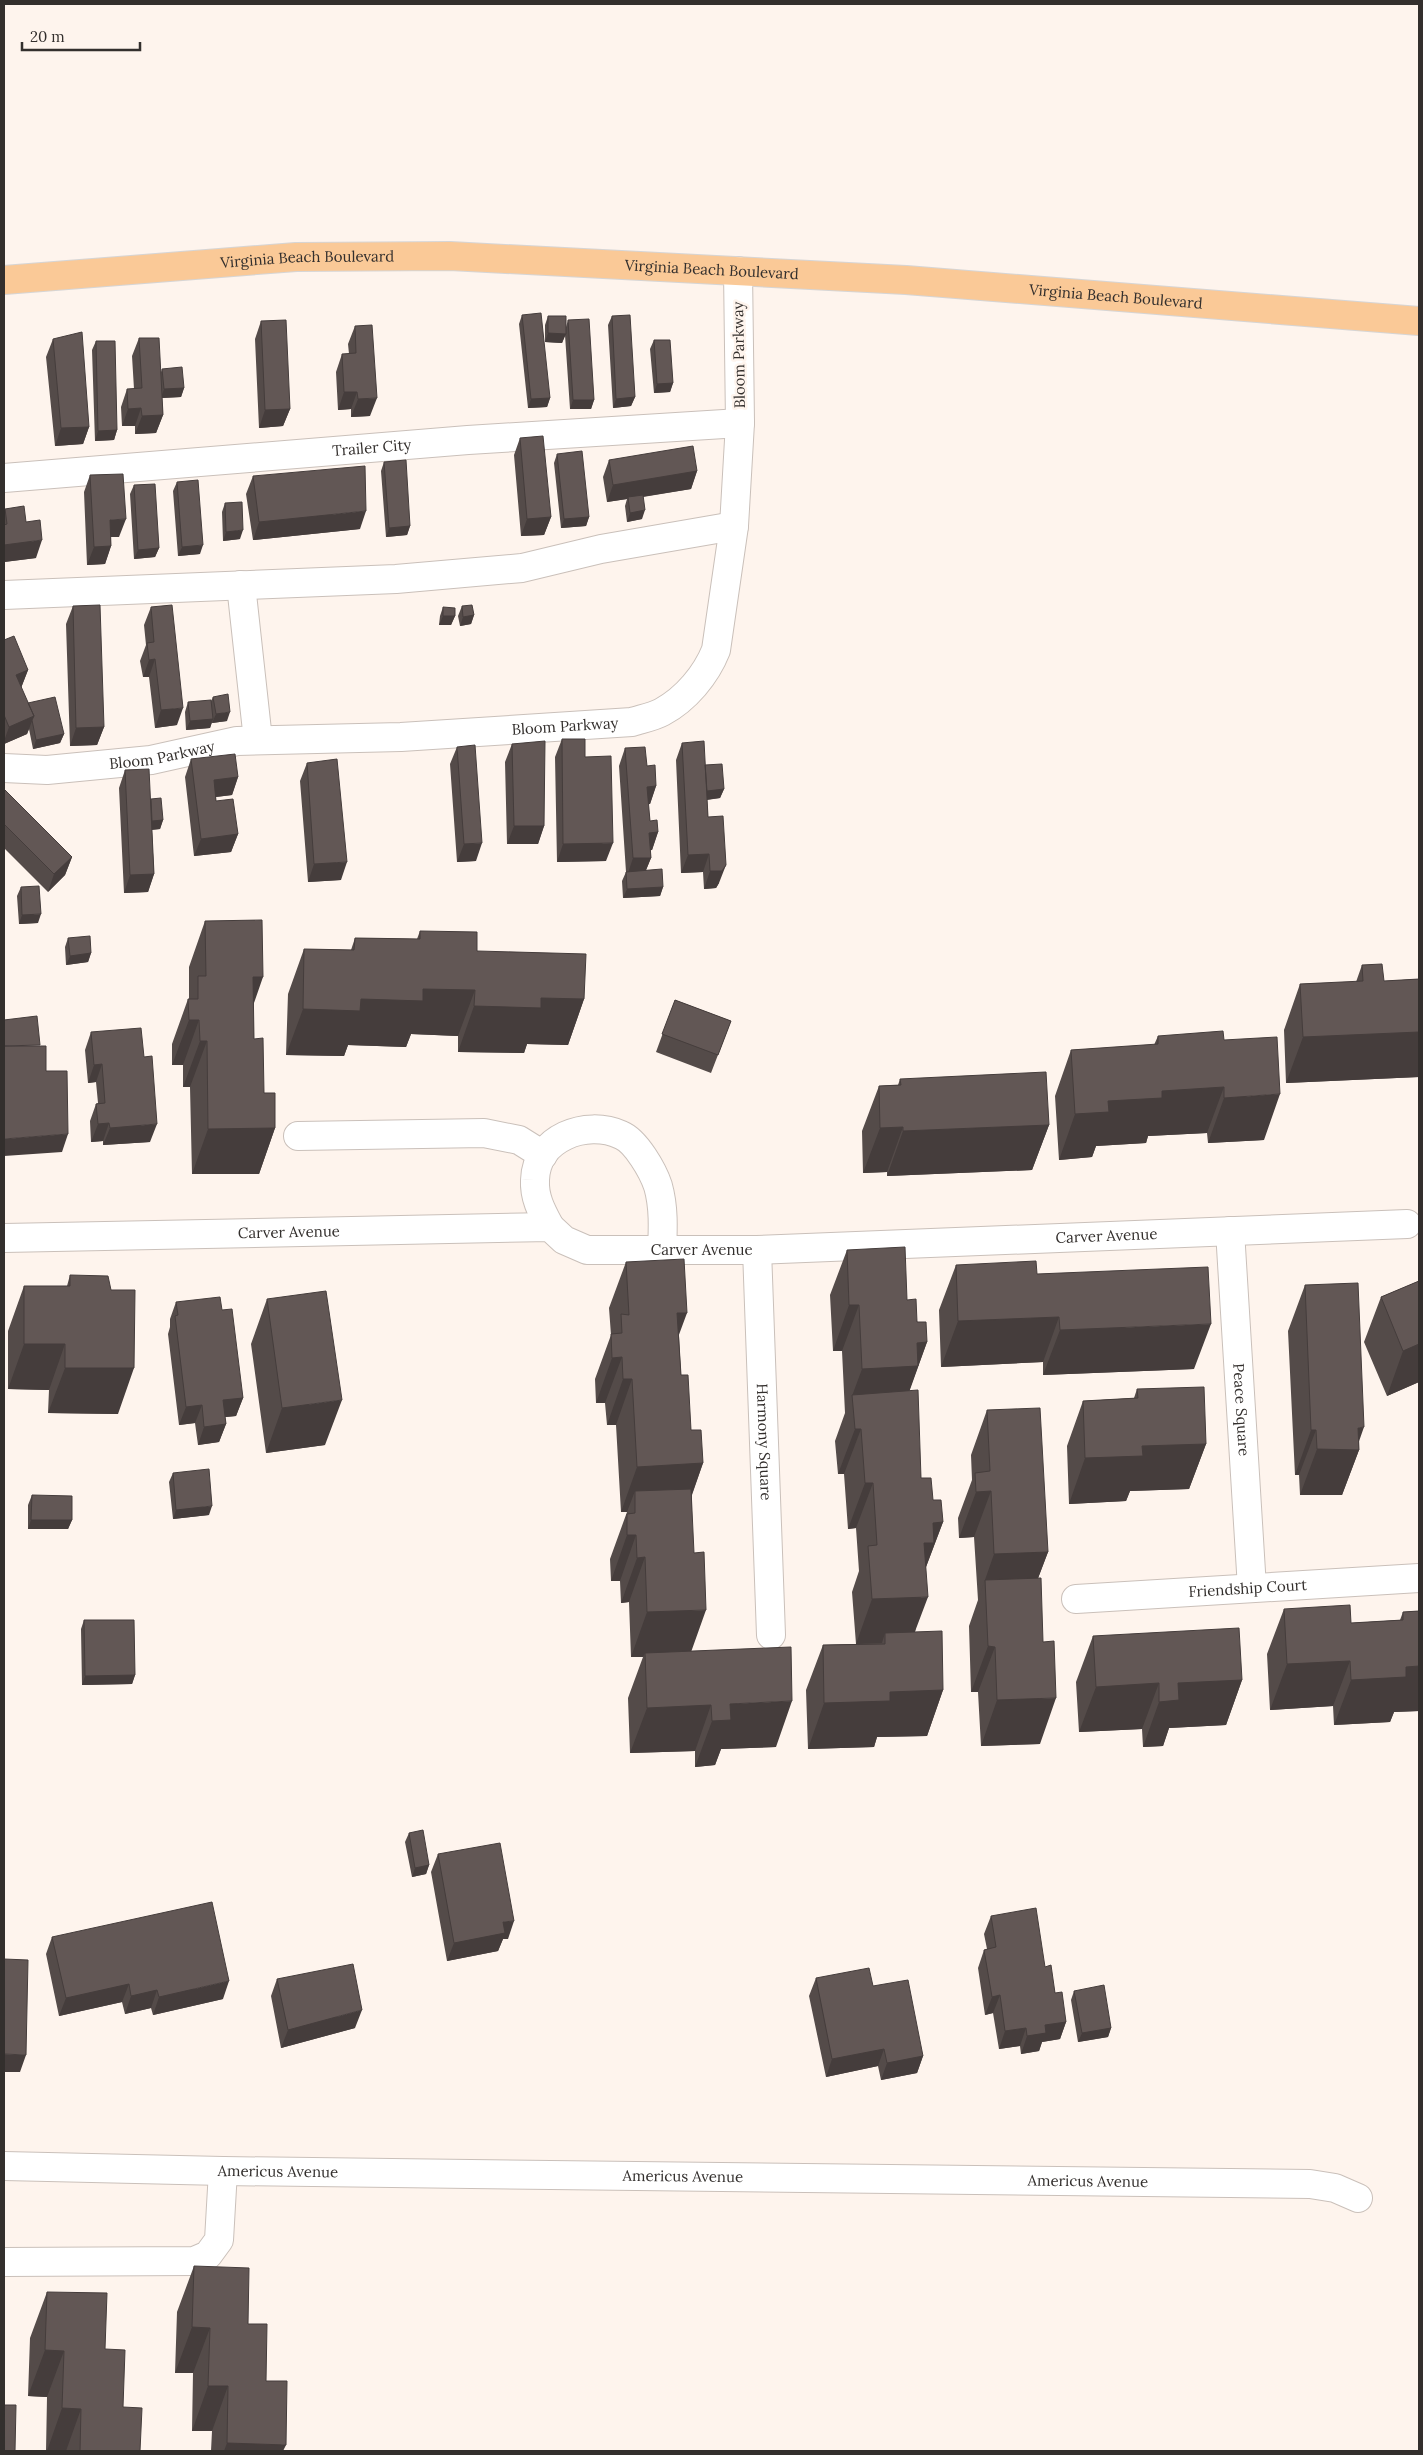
<svg xmlns="http://www.w3.org/2000/svg" width="1423" height="2455" font-family="Lora,serif">
<rect width="100%" height="100%" fill="#fef4ed"/>
<g fill="none" stroke-linecap="round" stroke-linejoin="round">
<!-- minor casing -->
<g stroke="#cac0ba" stroke-width="30">
<g id="minor">
<path id="s1" d="M4 478 468 440 740 423"/>
<path d="M241 585 258 740"/>
<path d="M4 595 396 579 522 568 601 549 734 526"/>
<path id="s2" d="M4 768 47 770 151 760 237 741 401 737 632 722C641 719 653 717 662 712 686 699 706 675 716 650L734 526 740 423 738 271"/>
<path d="M298 1136 484 1133 519 1140 543 1155"/>
<path d="M550 1227C542 1212 534 1198 535 1180 536 1138 586 1119 621 1135 636 1141 653 1171 658 1186 664 1207 663 1229 662 1251"/>
<path id="s3" d="M1230 1231 1252 1588"/>
<path id="s4" d="M4 1238 550 1227 564 1240 587 1250H757L1407 1224"/>
<path id="s5" d="M757 1250 771 1635"/>
<path id="s6" d="M1076 1599 1419 1578"/>
<path id="s7" d="M4 2166 223 2171 1310 2184 1335 2188 1358 2198"/>
<path d="M4 2262 194 2261 208 2255 219 2240 223 2171"/>
</g>
</g>
<!-- major casing -->
<g stroke="#d6d5d5" stroke-width="30">
<g id="major">
<path id="s8" d="M4 280 296 257 450 256 906 280 1419 321"/>
</g>
</g>
<!-- minor -->
<use href="#minor" stroke="#fff" stroke-width="28"/>
<!-- major -->
<use href="#major" stroke="#fac997" stroke-width="28"/>
</g>
<!-- wall -->
<path fill="#544b49" d="M522 315 550 398 547 407 528 408 519 324Z
M548 316 566 327 568 320 594 400 591 409H570L565 335 562 343 545 342V325Z
M612 316 635 397 631 406 613 408 608 325Z
M261 321 290 409 283 426 259 428 255 339Z
M355 326 370 416 351 417V409L338 410 336 372 342 354H349L348 344Z
M139 338 161 372 162 369 184 388 181 397 162 398 163 415 156 433 135 434V426H122L121 407 127 389H134L132 356Z
M53 339 89 427 83 444 55 446 46 357Z
M654 340 673 383 670 392 654 393 650 349Z
M96 341 117 430 114 440 95 441 92 350Z
M520 438 551 517 544 535 521 536 514 455Z
M557 454 589 517 586 526 561 528 554 463Z
M609 460 697 471 691 489 643 497 642 519 627 522 625 506 627 499 607 502 603 477Z
M384 462 410 526 407 535 386 537 381 471Z
M90 475 119 537H111V546L105 564 87 565 84 492Z
M253 476 360 529 253 540 246 494Z
M177 482 200 554 178 556 173 491Z
M134 485 159 548 155 557 134 559 130 494Z
M225 503 240 539 223 541 222 512Z
M5 509 26 522 36 558 4 562V512Z
M73 606 104 727 97 745 70 746 66 624Z
M462 606 474 615 471 624 460 626 458 616Z
M151 607 177 725 155 728 149 677H143L140 661 146 645 144 625Z
M443 607 455 616 451 625H439L440 616Z
M4 640 28 670 21 688 28 703 64 734 60 743 33 749 29 729 27 734 4 744Z
M213 697 227 721 212 723V722L210 728 186 730 185 712 188 702 211 701Z
M562 739 585 757 606 861 557 862 555 757Z
M682 743 705 765 724 789 720 798 707 800 708 817 719 883 716 888 704 889 703 872 681 873 676 760Z
M512 744 544 826 538 844H507L505 762Z
M457 747 476 861 457 862 450 764Z
M625 748 647 766 656 786 650 804H648L650 821 658 832 652 850H650L651 858 646 870 663 887 660 896 623 898 622 881 626 872 619 766Z
M191 759 238 777 232 795 216 797V801L238 834 231 852 194 856 185 777Z
M307 763 341 880 308 882 300 781Z
M125 770 151 799 163 820 160 829 152 830 154 874 148 892 124 893 119 788Z
M4 789 72 857 65 875 48 892 4 848Z
M21 887 38 923 19 924 17 896Z
M205 921 253 1004 254 1039 264 1093 275 1128 259 1174H192L190 1087H183V1065H172V1044L188 999H189V967Z
M420 931 477 951 584 999 568 1045 527 1044 524 1053 458 1052V1036L411 1034 406 1047 348 1045 344 1056 286 1055 288 994 304 949 351 950 355 938 417 939Z
M68 938 91 953 88 962 66 965 65 947Z
M1362 965 1384 981 1419 979V1077L1286 1083 1284 1030 1300 984 1356 982Z
M675 1000 731 1021 711 1073 656 1052Z
M91 1032 150 1142 103 1145V1141L91 1142 90 1121 96 1104 98 1103 96 1082 88 1083 85 1050Z
M1158 1036 1224 1040 1264 1140 1208 1143 1207 1133 1148 1136 1146 1143 1096 1146 1092 1157 1059 1160 1055 1096 1071 1050 1154 1045Z
M900 1079 1049 1125 1032 1170 887 1176V1172L863 1173 862 1131 879 1086 898 1085Z
M847 1250 907 1300 927 1342 909 1391 921 1478 943 1522 926 1567 915 1632 943 1690 927 1736 877 1737 874 1747 808 1749 806 1690 823 1645 856 1644 852 1592 859 1571 856 1528 848 1529 844 1474H838L835 1441 845 1413 842 1351H833L830 1295Z
M626 1262 679 1336 681 1375 691 1430 703 1463 692 1495 691 1651 776 1747 721 1749 715 1765 695 1767V1751L630 1753 628 1698 643 1657H631L629 1602 621 1603 620 1581H611L610 1559 627 1512H621L616 1425H607L605 1403H596L595 1379 611 1335 609 1308Z
M956 1265 1037 1274 1194 1369 1043 1375V1362L941 1367 939 1310Z
M70 1275 118 1414 48 1413 49 1390 8 1389V1331L24 1286H67Z
M1419 1281V1382L1387 1396 1364 1342 1381 1297Z
M1305 1285 1359 1443V1450L1342 1495H1300L1299 1475H1295L1288 1331Z
M267 1299 325 1445 266 1453 251 1344Z
M176 1302 222 1310 243 1398 236 1416 225 1417 226 1424 219 1442 198 1445 195 1423 179 1425 168 1334 170 1327V1319Z
M1137 1389 1206 1444 1189 1489 1130 1491 1126 1501 1069 1504 1067 1446 1083 1401 1134 1398Z
M987 1410 1048 1552 1038 1578 1040 1744 981 1746 978 1692H971L969 1626 978 1600 974 1537 959 1538 958 1518 972 1480 971 1455Z
M173 1473 209 1515 173 1519 169 1482Z
M32 1495 72 1520 68 1529H28V1505Z
M1284 1609 1351 1623 1400 1620 1403 1612 1419 1611V1711L1394 1712 1390 1722 1334 1725 1333 1706 1270 1710 1267 1654Z
M84 1620 135 1675 132 1684 82 1685 81 1629Z
M1093 1636 1242 1680 1226 1725 1169 1728 1163 1746 1143 1747 1142 1729 1079 1732 1076 1682Z
M409 1833 429 1865 426 1874 412 1877 405 1842Z
M438 1854 508 1939H503L498 1951 447 1961 431 1872Z
M991 1916 1045 1967 1066 2022 1060 2039 1042 2042 1039 2051 1021 2054 1020 2046 999 2049 993 2013 985 2015 978 1968 984 1950 987 1949 984 1934Z
M52 1937 223 1999 153 2015 151 2008 125 2014 122 2002 59 2016 46 1954Z
M816 1978 873 1986 923 2056 917 2073 881 2080 878 2066 826 2077 809 1996Z
M277 1979 355 2028 281 2048 271 1996Z
M1074 1991 1111 2028 1108 2037 1078 2042 1071 2000Z
M194 2266 248 2324 266 2381 283 2451H211L212 2431H192L193 2373H175L177 2312Z
M47 2292 105 2349 123 2407 140 2451H46L47 2397 28 2396 30 2338Z"/>
<!-- shaded-wall -->
<path fill="#453d3c" d="M548 333 566 334 562 343 545 342Z
M673 383 670 392 654 393 657 384Z
M184 388 181 397 161 398 164 389Z
M344 392H357L351 409 338 410Z
M635 397 631 406 613 408 616 399Z
M377 398 370 416 351 417 358 399Z
M550 398 547 407 528 408 531 399Z
M573 400H594L591 409H570Z
M141 408 135 426H122L128 409Z
M290 409 283 426 259 428 265 410Z
M163 415 156 433 135 434 142 416Z
M89 427 83 444 55 446 61 428Z
M117 430 114 440 95 441 98 431Z
M697 471 691 489 628 499V497L627 499 607 502 613 485Z
M645 510 642 519 627 522 630 513Z
M366 511 360 529 253 540 259 522Z
M551 517 544 535 521 536 527 519Z
M589 517 586 526 561 528 564 519Z
M126 519 119 537H103L110 520Z
M410 526 407 535 386 537 389 528Z
M243 530 240 539 223 541 226 532Z
M42 540 36 558 4 562V545Z
M203 545 200 554 178 556 182 547Z
M111 546 105 564 87 565 94 547Z
M159 548 155 557 134 559 138 550Z
M474 615 471 624 460 626 463 617Z
M443 616H455L451 625H439Z
M155 659 149 677H143L149 660Z
M28 670 21 688 16 675Z
M183 708 177 725 155 728 161 710Z
M230 712 227 721 212 723 216 714Z
M34 716 27 734 4 744V741L9 727Z
M213 719 210 728 186 730 190 721Z
M104 727 97 745 70 746 76 728Z
M64 734 60 743 33 749 36 740Z
M238 777 232 795 207 798 214 780Z
M656 786 650 804 640 805 647 787Z
M724 789 720 798 704 800 707 791Z
M163 820 160 829 146 830 149 821Z
M514 826H544L538 844H507Z
M658 832 652 850 642 851 649 833Z
M238 834 231 852 194 856 201 839Z
M482 843 476 861 457 862 464 844Z
M613 843 606 861 557 862 563 844Z
M709 854 703 872 681 873 688 855Z
M72 857 65 875 48 892 54 874Z
M633 858H651L644 875 627 876Z
M347 862 341 880 308 882 314 864Z
M726 865 719 883 716 888 704 889 710 871Z
M154 874 148 892 124 893 130 875Z
M663 887 660 896 623 898 627 889Z
M41 914 38 923 19 924 22 915Z
M91 953 88 962 66 965 70 956Z
M253 977H263L247 1023Z
M423 989 475 990 458 1036 411 1034 406 1047 348 1045 344 1056 286 1055 303 1009Z
M541 998 584 999 568 1045 527 1044 524 1053 458 1052 474 1006Z
M189 1020H199L183 1065H172Z
M1419 1032V1077L1286 1083 1303 1037Z
M200 1041H207L190 1087H183Z
M102 1064 96 1082 88 1083 94 1065Z
M1224 1087 1207 1133 1148 1136 1146 1143 1096 1146 1092 1157 1059 1160 1075 1114 1108 1101 1162 1091Z
M1280 1094 1264 1140 1208 1143 1224 1098Z
M109 1123 103 1141 91 1142 98 1124Z
M157 1124 150 1142 103 1145 110 1128Z
M1049 1125 1032 1170 887 1176 903 1131Z
M903 1127 887 1172 863 1173 880 1128Z
M275 1128 259 1174H192L208 1129Z
M68 1134 62 1152 4 1156V1139Z
M849 1305H859L842 1351H833Z
M677 1313H687L670 1359Z
M1059 1317 1043 1362 941 1367 958 1321Z
M1211 1324 1194 1369 1043 1375 1060 1330Z
M927 1342 902 1412 852 1396 862 1369 917 1343Z
M24 1344H65L49 1390 8 1389Z
M1419 1344V1382L1387 1396 1403 1351Z
M622 1357 605 1403H596L612 1358Z
M65 1368H134L118 1414 48 1413Z
M623 1379H632L616 1425H607Z
M243 1398 236 1416 216 1418 223 1400Z
M342 1400 325 1445 266 1453 282 1408Z
M202 1405 195 1423 179 1425 186 1407Z
M226 1424 219 1442 198 1445 204 1427Z
M1364 1427 1356 1450H1359L1342 1495H1300L1317 1449 1358 1428Z
M855 1429H861L844 1474H838Z
M1311 1430H1316L1299 1475H1295Z
M1206 1444 1189 1489 1130 1491 1126 1501 1069 1504 1085 1458 1142 1446Z
M703 1463 687 1508 635 1491 627 1512H621L637 1467Z
M865 1483H873L856 1528 848 1529Z
M991 1491 974 1537 959 1538 976 1492Z
M212 1506 209 1515 173 1519 176 1510Z
M31 1520H72L68 1529H28Z
M943 1522 926 1567H925L924 1543 933 1523Z
M627 1535H636L620 1581H611Z
M1048 1552 1031 1597 985 1580 978 1600 994 1554Z
M645 1557 629 1602 621 1603 637 1558Z
M928 1597 911 1642 885 1633 882 1643 856 1644 872 1599Z
M706 1610 690 1655 645 1653 643 1657H631L647 1612Z
M988 1646 995 1647 978 1692H971Z
M1350 1661 1333 1706 1270 1710 1287 1664Z
M1419 1666V1711L1394 1712 1390 1722 1334 1725 1351 1680 1406 1667Z
M135 1675 132 1684 82 1685 85 1676Z
M1242 1680 1226 1725 1169 1728 1163 1746 1143 1747 1159 1702 1178 1683Z
M1159 1683 1142 1729 1079 1732 1096 1687Z
M943 1690 927 1736 877 1737 874 1747 808 1749 824 1703 890 1692Z
M1056 1698 1040 1744 981 1746 997 1700Z
M792 1701 776 1747 721 1749 715 1765 695 1767 712 1721 730 1704Z
M711 1705 695 1751 630 1753 647 1708Z
M429 1865 426 1874 412 1877 415 1868Z
M514 1921 508 1939H503L498 1951 447 1961 454 1943 503 1922Z
M229 1981 223 1999 153 2015 159 1997Z
M129 1984 122 2002 59 2016 66 1998Z
M157 1990 151 2008 125 2014 131 1996Z
M1000 1995 993 2013 985 2015 992 1997Z
M362 2010 355 2028 281 2048 288 2030Z
M1066 2022 1060 2039 1042 2042 1039 2051 1021 2054 1027 2036 1045 2025Z
M1026 2028 1020 2046 999 2049 1005 2031Z
M1111 2028 1108 2037 1078 2042 1082 2033Z
M884 2049 878 2066 826 2077 832 2059Z
M4 2054 26 2055 20 2072H4Z
M923 2056 917 2073 881 2080 887 2063Z
M192 2327 210 2328 193 2373H175Z
M45 2350 64 2351 47 2397 28 2396Z
M208 2386H228L212 2431H192Z
M62 2408 81 2409 66 2451H47Z
M227 2443 286 2445 283 2451H224Z"/>
<!-- building -->
<path fill="#625755" stroke="#453d3c" d="M541 313 550 398 531 399 522 315Z
M630 315 635 397 616 399 612 316Z
M548 316H566V334L548 333Z
M589 319 594 400H573L568 320Z
M286 320 290 409 265 410 261 321Z
M372 325 377 398 358 399 357 392H344L342 354 356 353 355 326Z
M82 332 89 427 61 428 53 339Z
M139 338H159L163 415 142 416 141 408 128 409 127 389 142 388Z
M654 340H670L673 383 657 384Z
M96 341H115L117 430 98 431Z
M182 367 184 388 164 389 162 369Z
M543 436 551 517 527 519 520 438Z
M693 446 697 471 613 485 609 460Z
M582 451 589 517 564 519 557 454Z
M406 460 410 526 389 528 384 462Z
M365 466 366 511 259 522 253 476Z
M123 474 126 519 110 520 111 546 94 547 90 475Z
M198 480 203 545 182 547 177 482Z
M155 484 159 548 138 550 134 485Z
M643 495 645 510 630 513 628 497Z
M242 502 243 530 226 532 225 503Z
M24 506 26 522 40 520 42 540 4 545V525L7 524 5 509Z
M100 605 104 727 76 728 73 606Z
M172 605 183 708 161 710 155 659 149 660 147 643 154 642 151 607Z
M472 605 474 615 463 617 462 606Z
M443 607 455 608V616H443Z
M14 636 28 670 16 675 34 716 9 727 4 715V640Z
M228 694 230 712 216 714 213 697Z
M55 697 64 734 36 740 32 720 34 716 28 703Z
M211 700 213 719 190 721 188 702Z
M562 739H585V757L611 756 613 843 563 844Z
M545 741 544 826H514L512 744Z
M704 741 708 817 723 816 726 865 722 871H710L709 854 688 855 682 743Z
M475 745 482 843 464 844 457 747Z
M645 747 647 766 655 765 656 786 647 787 650 821 657 820 658 832 649 833 651 858H633L625 748Z
M235 754 238 777 214 780 216 801 233 799 238 834 201 839 191 759Z
M337 759 347 862 314 864 307 763Z
M722 764 724 789 707 791 705 765Z
M149 769 154 874 130 875 125 770Z
M4 789 72 857 54 874 4 824Z
M161 798 163 820 152 821 151 799Z
M662 869 663 887 627 889 626 872Z
M39 886 41 914 22 915 21 887Z
M262 920 263 977H253L254 1039 263 1038 264 1093H275V1128L208 1129 207 1041H200L199 1020H189L188 999H198V976H206L205 921Z
M420 931 477 932V951L586 954 584 999 541 998V1008L474 1006 475 990 423 989V1001L361 999 360 1011 303 1009 304 949 354 950 355 938 420 939Z
M90 936 91 953 70 956 68 938Z
M1382 964 1384 981 1419 979V1032L1303 1037 1300 984 1363 981 1362 965Z
M675 1000 731 1021 718 1055 662 1034Z
M37 1016 40 1045 4 1046V1020Z
M141 1028 144 1057 152 1056 157 1124 110 1128 109 1123 98 1124 96 1104 105 1103 102 1064 94 1065 91 1032Z
M1223 1031 1224 1040 1277 1037 1280 1094 1224 1098V1087L1162 1091V1098L1108 1101 1109 1112 1075 1114 1071 1050 1158 1044V1036Z
M4 1046H46V1071H67L68 1134 4 1139Z
M1046 1072 1049 1125 903 1131V1127L880 1128 879 1086 901 1085 900 1079Z
M905 1247 907 1300 916 1299 917 1322H926L927 1342 917 1343 918 1366 862 1369 859 1305H849L847 1250Z
M684 1259 687 1313H677L681 1375H688L691 1430H701L703 1463 637 1467 632 1379H623L622 1357 612 1358 611 1334 622 1333 621 1314 629 1315 626 1262Z
M1036 1261 1037 1274 1208 1267 1211 1324 1060 1330 1059 1317 958 1321 956 1265Z
M70 1275 108 1276 111 1290H135L134 1368H65V1344H24V1286H70Z
M1419 1281V1344L1403 1351 1381 1297Z
M1358 1283 1364 1427 1358 1428 1359 1450 1317 1449 1316 1430H1311L1305 1285Z
M326 1291 342 1400 282 1408 267 1299Z
M220 1297 222 1310 232 1309 243 1398 223 1400 226 1424 204 1427 202 1405 186 1407 175 1316 178 1315 176 1302Z
M1204 1387 1206 1444 1142 1446 1143 1456 1085 1458 1083 1401 1138 1398 1137 1389Z
M918 1390 921 1478H931L933 1500H941L943 1522 933 1523 934 1543H924L928 1597 872 1599 868 1546 877 1545 873 1483H865L861 1429H855L852 1395Z
M1040 1408 1048 1552 994 1554 991 1491 976 1492 975 1473 990 1471 987 1410Z
M209 1469 212 1506 176 1510 173 1473Z
M691 1489 694 1553 704 1552 706 1610 647 1612 645 1557 637 1558 636 1535H627V1514L635 1513V1491Z
M32 1495 72 1496V1520H31Z
M1041 1578 1043 1642 1054 1641 1056 1698 997 1700 995 1647 988 1646 985 1580Z
M1350 1605 1351 1623 1403 1620V1612L1419 1611V1666L1406 1667V1677L1351 1680 1350 1661 1287 1664 1284 1609Z
M84 1620H134L135 1675 85 1676Z
M1239 1628 1242 1680 1178 1683 1179 1700 1159 1702V1683L1096 1687 1093 1636Z
M942 1631 943 1690 890 1692V1701L824 1703 823 1645 885 1644V1633Z
M791 1647 792 1701 730 1704 731 1720 712 1721 711 1705 647 1708 645 1653Z
M423 1830 429 1865 415 1868 409 1833Z
M500 1843 514 1921 503 1922 505 1933 454 1943 438 1854Z
M212 1902 229 1981 159 1997 157 1990 131 1996 129 1984 66 1998 52 1937Z
M1036 1908 1045 1967 1051 1965 1055 1993 1062 1992 1066 2022 1045 2025 1046 2033 1027 2036 1026 2028 1005 2031 1000 1995 992 1997 984 1950 996 1947 991 1916Z
M4 1959 28 1960 26 2055 4 2054Z
M353 1964 362 2010 288 2030 277 1979Z
M869 1968 873 1986 908 1980 923 2056 887 2063 884 2049 832 2059 816 1978Z
M1104 1985 1111 2028 1082 2033 1074 1991Z
M194 2266 249 2268 248 2324H267L266 2381H287L286 2445 227 2443 228 2386H208L210 2328 192 2327Z
M47 2292 107 2293 105 2349 125 2350 123 2407 142 2408 140 2451H80L81 2409 62 2408 64 2351 45 2350Z
M4 2405H16L15 2451H4Z"/>
<g text-anchor="middle" stroke-width="5" stroke-linejoin="round" paint-order="stroke">
<!-- street labels -->
<g font-size="15" fill="#332f2d" stroke="#fef4ed">
<text dy="5" stroke="none"><textPath href="#s8" startOffset="304">Virginia Beach Boulevard</textPath></text>
<text dy="5" stroke="none"><textPath href="#s8" startOffset="709">Virginia Beach Boulevard</textPath></text>
<text dy="5" stroke="none"><textPath href="#s8" startOffset="1114">Virginia Beach Boulevard</textPath></text>
<text transform="translate(739 355) rotate(-91)" y="5">Bloom Parkway</text>
<text dy="5" stroke="none"><textPath href="#s1" startOffset="369">Trailer City</textPath></text>
<text dy="5" stroke="none"><textPath href="#s2" startOffset="564">Bloom Parkway</textPath></text>
<text dy="5" stroke="none"><textPath href="#s2" startOffset="159">Bloom Parkway</textPath></text>
<text dy="5" stroke="none"><textPath href="#s4" startOffset="285">Carver Avenue</textPath></text>
<text dy="5" stroke="none"><textPath href="#s4" startOffset="1110">Carver Avenue</textPath></text>
<text dy="5" stroke="none"><textPath href="#s4" startOffset="705">Carver Avenue</textPath></text>
<text dy="5" stroke="none"><textPath href="#s3" startOffset="179">Peace Square</textPath></text>
<text dy="5" stroke="none"><textPath href="#s5" startOffset="192">Harmony Square</textPath></text>
<text dy="5" stroke="none"><textPath href="#s6" startOffset="172">Friendship Court</textPath></text>
<text dy="5" stroke="none"><textPath href="#s7" startOffset="274">Americus Avenue</textPath></text>
<text dy="5" stroke="none"><textPath href="#s7" startOffset="679">Americus Avenue</textPath></text>
<text dy="5" stroke="none"><textPath href="#s7" startOffset="1084">Americus Avenue</textPath></text>
</g>
</g>
<!-- border -->
<rect width="1423" height="2455" fill="none" stroke="#332f2d" stroke-width="10"/>
<!-- scale -->
<path d="M22 42v8h118v-8" fill="none" stroke="#332f2d" stroke-width="2.5"/>
<text x="30" y="42" font-size="15" fill="#332f2d" stroke="#fef4ed" stroke-width="4" paint-order="stroke">20 m</text>
</svg>
